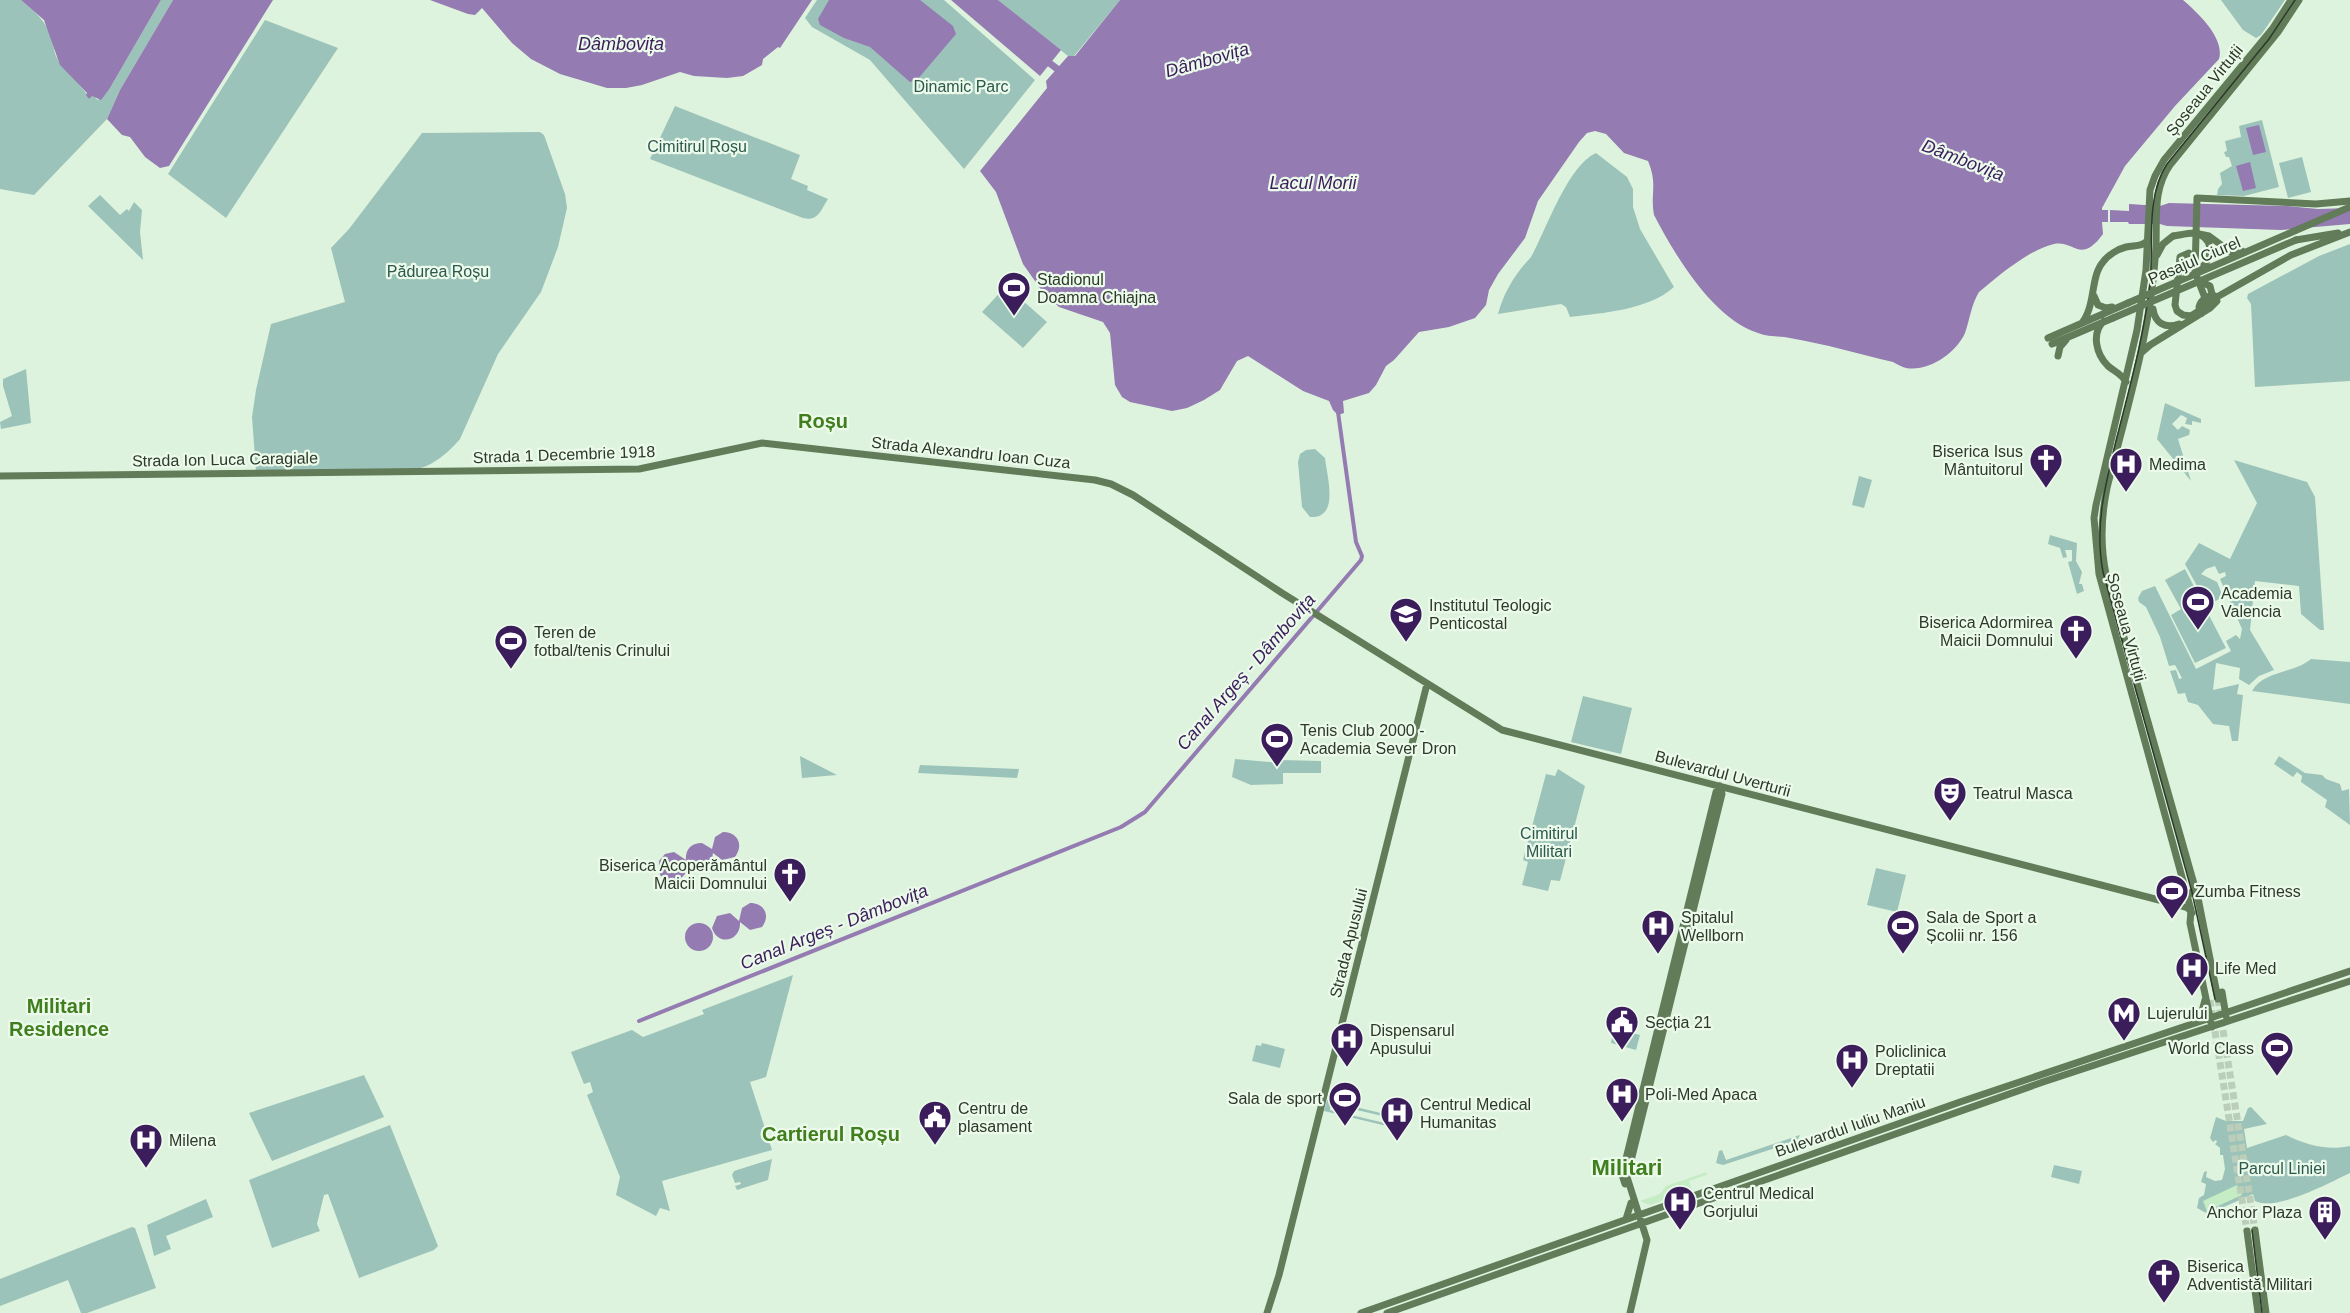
<svg xmlns="http://www.w3.org/2000/svg" width="2350" height="1313" font-family="Helvetica,sans-serif">
<rect width="100%" height="100%" fill="#def3dd"/>
<!-- green -->
<path fill="#9cc3b9" fill-rule="evenodd" d="M0 0H21C35 12 47 21 52 40 54 46 54 53 57 58 64 72 86 88 89 99L92 95 98 100 110 88 161 0H173L120 90 107 119 34 195 0 189Z
M817 0H944L1035 80 964 169 870 60 812 27 805 18Z
M998 0H1120L1074 56H1068Z
M2221 0H2285L2261 35 2256 38 2243 30Z
M265 20 338 48 226 218 168 174Z
M675 106 800 155 791 179 808 186 807 190 828 199C821 210 818 222 803 218L650 159Z
M2262 120 2279 187 2244 196 2217 195 2218 189 2222 184 2220 173 2232 166 2229 157H2226L2224 152 2227 151 2225 141 2241 137 2239 126Z
M540 132 544 135 565 194 567 208 558 247 541 292 498 354 460 439C450 451 433 466 417 469L256 471 252 417 256 390 271 324 345 302 331 248 349 229 422 133Z
M1596 153 1627 177 1633 189V207L1640 229 1674 287C1649 310 1602 313 1570 317L1566 307 1561 304 1498 314C1504 292 1515 274 1531 257 1546 230 1568 165 1596 153Z
M2302 157 2311 192 2288 198 2279 163Z
M100 195 120 215 127 209 129 211 134 202 142 210 140 232 143 260 88 206Z
M2350 244V381L2255 387 2251 304 2247 298 2248 294 2319 256Z
M1006 286 1047 322 1023 348 982 312Z
M26 369 31 423 1 429 0 422 12 416 3 386V379Z
M2165 403 2201 419V423L2192 421V425L2185 424 2187 418 2181 415 2172 424 2178 430 2182 426 2190 430 2189 435 2178 439 2191 481 2157 439Z
M1315 449 1325 458C1327 477 1340 519 1310 517L1302 507 1298 462 1300 454 1306 450Z
M2234 460 2307 482 2315 497 2324 630H2320L2301 614 2299 586 2255 581 2250 630 2274 670 2259 676 2249 685 2239 679 2240 668 2216 663 2213 690 2239 684 2237 694 2243 695 2238 741H2232L2229 726 2213 724 2198 705 2188 702 2185 693 2178 694 2170 671 2176 670 2179 679 2182 678 2175 665 2169 666 2160 637 2146 607 2139 602 2138 598 2142 591 2155 586 2196 669 2231 651 2226 641 2236 635 2240 639 2242 629 2220 579 2226 576 2225 572 2219 574 2215 566 2206 569 2201 574 2217 582 2222 594 2219 599 2208 606 2185 564 2199 543 2230 559 2257 503Z
M1859 476 1872 480 1864 508 1852 505Z
M2050 535 2077 543 2076 561 2082 572 2079 584H2082L2084 591 2077 594 2068 562 2072 561V550H2065L2067 557 2063 558 2060 548 2048 544Z
M2185 569 2226 648 2195 663 2171 615 2181 609 2165 580Z
M2311 659 2350 662V704L2252 691C2263 671 2295 673 2311 659Z
M1583 696 1632 708 1621 754 1571 742Z
M800 756 837 775 802 778Z
M2279 756 2305 773 2322 775 2326 779 2340 784 2342 791 2349 789 2350 825 2325 807 2327 800 2301 782 2302 776 2297 772 2293 777 2274 764Z
M1235 759 1280 763V760L1321 761V773H1283V784L1251 785 1232 777Z
M920 765 1019 769 1017 778 918 773Z
M1558 769 1585 786 1560 881 1551 880 1548 891 1522 885 1528 862 1523 860 1546 774 1555 776Z
M1876 868 1906 875 1897 912 1867 905Z
M793 975 766 1077 750 1082 772 1150 662 1181 670 1211 660 1208 656 1216 616 1195 620 1177 587 1095 593 1092 590 1082 584 1084 571 1052 632 1030 643 1037 704 1014 702 1010Z
M1614 1028 1640 1035 1636 1050 1611 1043Z
M1262 1043 1285 1049 1280 1068 1252 1061 1256 1045 1261 1046Z
M364 1075 384 1117 272 1161 249 1113Z
M1327 1100 1393 1116 1391 1127 1324 1111ZM1331 1104 1391 1118 1389 1124 1330 1110Z
M2251 1107 2267 1124 2244 1129 2247 1148 2286 1135C2306 1145 2328 1151 2350 1146V1173C2329 1183 2275 1212 2255 1201L2253 1194 2208 1214 2197 1208 2199 1198 2204 1195 2206 1184 2201 1182 2204 1172 2207 1171 2206 1177 2215 1181 2222 1180 2225 1169 2223 1155H2220V1148L2215 1144 2217 1142 2216 1140 2213 1142 2210 1138 2216 1117 2226 1121H2243L2248 1108Z
M390 1125 438 1246 434 1250 359 1278 328 1194 324 1195 317 1224 320 1231 272 1248 249 1180Z
M1800 1135 1797 1141 1723 1165 1716 1163 1719 1151 1722 1150 1726 1160Z
M772 1159 768 1180 737 1190 735 1186 741 1184 740 1182 735 1183 732 1175 734 1171Z
M2054 1165 2082 1171 2079 1184 2051 1177Z
M206 1199 213 1217 166 1236 171 1249 154 1256 147 1225Z
M132 1227 135 1228 156 1288 87 1313H81L68 1280 0 1306V1279Z"/>
<!-- plaza -->
<path fill="#c5ecc4" d="M1707 1172 1706 1175 1689 1181 1692 1190 1650 1205 1640 1201 1660 1194 1666 1186Z
M2237 1185 2242 1195 2207 1211 2203 1201Z"/>
<!-- water -->
<path fill="#947bb1" d="M21 0H161L110 88 101 100 92 96 89 99 86 95 87 93 60 65 44 20Z
M173 0H273L169 166 160 168 145 157 130 137 122 135 107 119 120 90Z
M430 0H812L780 48 778 47 763 59 762 65 743 76 727 78 694 76 680 72 642 85 626 88H607L560 74 531 59 512 43 482 8 475 15 468 14Z
M829 0H920L953 26 956 34 917 80 910 82 870 47 844 38 820 25 818 19Z
M951 0H998L1061 50 1040 76Z
M1120 0H2183C2198 13 2225 38 2219 59L2175 106 2125 166 2102 208V210H2108V222H2102L2103 234C2080 265 2075 240 2054 244 2030 249 1998 276 1979 292 1971 305 1970 319 1965 333 1956 353 1929 372 1906 368 1902 367 1897 364 1893 362 1859 354 1825 344 1790 338 1780 336 1768 337 1758 333 1712 318 1675 255 1654 215 1650 193 1658 185 1648 161L1624 153 1606 134 1595 131 1587 133 1579 142 1538 201 1525 238 1498 274 1489 290 1486 305 1475 318 1449 327 1419 332 1394 360 1386 366 1376 385 1369 393 1343 401 1344 413 1338 415 1333 410 1329 401 1303 391 1248 356 1237 361 1220 390 1204 400 1187 408 1172 411 1130 402 1122 397 1115 385 1110 333 1103 322 1059 307 1042 291 1023 264 996 192 980 171 1047 88 1046 81 1068 56H1075Z
M2259 125 2266 152 2253 155 2246 128Z
M2250 162 2256 188 2243 191 2236 166Z
M2169 203 2287 206 2318 209 2350 208V224L2281 230 2167 226 2160 224H2129L2128 222H2110V210L2129 211V204L2160 206Z
M723 832C738 832 744 845 735 857L722 860 713 853 711 864 700 870 692 868 687 862 685 874C678 883 668 883 660 875L659 861 665 854 674 852 686 860C685 850 691 843 702 843L712 849 715 837Z
M750 903C764 903 771 915 762 927L750 930 740 922C741 941 718 947 712 928L717 916 730 913 739 921 742 908Z
M685 937a14 14 0 1 1 28 0a14 14 0 1 1-28 0Z"/>
<g fill="none" stroke-linecap="round" stroke-linejoin="round">
<!-- canal -->
<path stroke="#947bb1" stroke-width="4" d="M639 1021 1121 827 1145 812 1361 560 1362 556 1356 542 1338 412"/>
<!-- river -->
<path stroke="#947bb1" stroke-width="7" d="M1044 59 1064 74"/>
<!-- major-tunnel -->
<path stroke="#bbceb9" stroke-width="7" stroke-dasharray="7 3.5" stroke-linecap="butt" d="M2218 999 2255 1230
M2210 1000 2247 1231"/>
<!-- major -->
<path stroke="#627b59" stroke-width="7" d="M2199 234 2209 236 2232 253 2242 251
M2296 240 2338 233
M2157 255 2163 244 2173 236
M2094 296 2098 305 2106 308 2112 307
M2217 297 2291 255 2350 232
M2205 298 2195 272 2197 198 2316 204 2350 201
M2153 309C2155 323 2165 329 2179 324
M2191 316 2183 315 2177 311 2175 305 2180 257 2189 253 2195 258
M2104 321C2091 333 2096 354 2108 366 2115 372 2121 373 2126 382
M2082 323C2096 305 2090 277 2103 262 2108 255 2118 249 2126 247 2135 245 2142 247 2148 240
M2048 338 2128 303
M2052 344 2113 318
M2142 352 2150 345 2210 308 2217 301 2215 296C2208 295 2201 299 2199 307L2201 314
M2058 356 2060 347 2066 340
M0 476 639 469 762 443 1095 480 1111 484 1133 495 1282 593 1502 730 2159 900 2187 897 2195 889
M2164 899 2175 893 2183 881
M2167 902 2188 908 2192 913
M2222 992 2226 1016
M2218 999 2198 898 2106 574C2100 545 2101 517 2107 488 2127 408 2152 328 2156 245 2157 217 2153 189 2170 165L2278 32 2299 0
M2194 1022 2201 1015 2205 1000
M2212 1027 2190 923 2191 910 2099 574 2094 518 2096 505 2137 330 2146 270 2150 190 2155 176 2164 160 2273 28 2291 0
M1625 1184 1622 1175 1716 792 1720 786
M1626 1219 1631 1203 1635 1202
M2255 1230 2266 1313
M2247 1231 2258 1313
M1267 1313 1279 1275 1427 684
M1361 1313 1960 1102 2350 971
M1387 1313 2043 1082 2350 981
M1630 1313 1647 1240 1627 1177 1722 794 1720 786"/>
<!-- tram -->
<path stroke="#2d3929" stroke-width="1.5" d="M2215 999 2192 892 2103 572C2094 525 2106 482 2117 437 2130 386 2144 336 2150 284 2154 245 2145 198 2167 164L2269 39 2295 0
M2252 1230 2262 1313"/>
<!-- major-bridge -->
<path stroke="#627b59" stroke-width="7" d="M2174 236C2180 235 2188 233 2194 233 2214 236 2214 258 2201 268
M2128 303 2350 207
M2191 316 2205 307 2213 298 2210 286 2203 283H2198
M2113 318 2296 240"/>
</g>
<!-- icons -->
<defs>
<g id="stadium-pin" transform="scale(1.725)"><path d="M0 17L-7.5 6A9.5 9.5 0 1 1 7.5 6Z" fill="#3b1d5c" stroke="#ebfaea"/><path d="M0-5a6.5 5 0 1 0 0 10a6.5 5 0 1 0 0-10ZM-3.5-1.8h7v3.6h-7Z" fill="#fff"/></g>
<g id="church-pin" transform="scale(1.725)"><path d="M0 17L-7.5 6A9.5 9.5 0 1 1 7.5 6Z" fill="#3b1d5c" stroke="#ebfaea"/><path d="M-1.2-6h2.4v3.5h3.3v2.4h-3.3V6h-2.4V-.1h-3.3v-2.4h3.3Z" fill="#fff"/></g>
<g id="hospital-pin" transform="scale(1.725)"><path d="M0 17L-7.5 6A9.5 9.5 0 1 1 7.5 6Z" fill="#3b1d5c" stroke="#ebfaea"/><path d="M-5-5h3v3.5h4V-5h3V5h-3V1.5h-4V5h-3Z" fill="#fff"/></g>
<g id="university-pin" transform="scale(1.725)"><path d="M0 17L-7.5 6A9.5 9.5 0 1 1 7.5 6Z" fill="#3b1d5c" stroke="#ebfaea"/><path d="M0-5L7-2L0 1L-7-2ZM-4 1L0 2.5L4 1V4Q0 6-4 4Z" fill="#fff"/></g>
<g id="theatre-pin" transform="scale(1.725)"><path d="M0 17L-7.5 6A9.5 9.5 0 1 1 7.5 6Z" fill="#3b1d5c" stroke="#ebfaea"/><path d="M-5-5.5Q0-4 5-5.5V0Q5 5 0 6Q-5 5-5 0ZM-3.3-2.5H-1v1.5H-3.3ZM1-2.5H3.3v1.5H1ZM-2.8 1Q0 5.5 2.8 1Z" fill="#fff"/></g>
<g id="metro-pin" transform="scale(1.725)"><path d="M0 17L-7.5 6A9.5 9.5 0 1 1 7.5 6Z" fill="#3b1d5c" stroke="#ebfaea"/><path d="M-5.5 5V-5H-3L0 0L3-5H5.5V5H3V-.5L0 4L-3-.5V5Z" fill="#fff"/></g>
<g id="civic-pin" transform="scale(1.725)"><path d="M0 17L-7.5 6A9.5 9.5 0 1 1 7.5 6Z" fill="#3b1d5c" stroke="#ebfaea"/><path d="M-.6-6.5H3V-4.5H.6V-3L4-1V1h2V6H-6V1h2V-1L-.6-3ZM-1.2 2.5V6h2.4V2.5Z" fill="#fff"/></g>
<g id="building-pin" transform="scale(1.725)"><path d="M0 17L-7.5 6A9.5 9.5 0 1 1 7.5 6Z" fill="#3b1d5c" stroke="#ebfaea"/><path d="M-4-6H4V6H1V3H-1V6H-4ZM-2.5-4.3h1.7v1.8h-1.7ZM.8-4.3h1.7v1.8H.8ZM-2.5-1h1.7V.8h-1.7ZM.8-1h1.7V.8H.8Z" fill="#fff"/></g>
</defs>
<g fill-rule="evenodd">
<use href="#stadium-pin" x="1014" y="288"/>
<use href="#church-pin" x="2046" y="460"/>
<use href="#hospital-pin" x="2126" y="464"/>
<use href="#stadium-pin" x="2198" y="602"/>
<use href="#university-pin" x="1406" y="614"/>
<use href="#church-pin" x="2076" y="631"/>
<use href="#stadium-pin" x="511" y="641"/>
<use href="#stadium-pin" x="1277" y="739"/>
<use href="#theatre-pin" x="1950" y="793"/>
<use href="#church-pin" x="790" y="874"/>
<use href="#stadium-pin" x="2172" y="891"/>
<use href="#hospital-pin" x="1658" y="926"/>
<use href="#stadium-pin" x="1903" y="926"/>
<use href="#hospital-pin" x="2192" y="968"/>
<use href="#metro-pin" x="2124" y="1013"/>
<use href="#civic-pin" x="1622" y="1022"/>
<use href="#hospital-pin" x="1347" y="1039"/>
<use href="#stadium-pin" x="2277" y="1048"/>
<use href="#hospital-pin" x="1852" y="1060"/>
<use href="#hospital-pin" x="1622" y="1094"/>
<use href="#stadium-pin" x="1345" y="1098"/>
<use href="#hospital-pin" x="1397" y="1113"/>
<use href="#civic-pin" x="935" y="1117"/>
<use href="#hospital-pin" x="146" y="1140"/>
<use href="#hospital-pin" x="1680" y="1202"/>
<use href="#building-pin" x="2325" y="1212"/>
<use href="#church-pin" x="2164" y="1275"/>
</g>
<g text-anchor="middle" stroke-width="4.5" stroke-linejoin="round" paint-order="stroke">
<!-- park labels -->
<g font-size="16" fill="#2c584e" stroke="#ebfaea">
<text x="961" y="92">Dinamic Parc</text>
<text x="697" y="152">Cimitirul Roșu</text>
<text x="438" y="277">Pădurea Roșu</text>
<text x="1549" y="839">Cimitirul<tspan x="1549" dy="18">Militari</tspan></text>
<text x="2282" y="1174">Parcul Liniei</text>
</g>
<!-- street labels -->
<g font-size="16" fill="#2d3929" stroke="#ebfaea">
<text transform="translate(2204 90) rotate(-51)" y="6">Șoseaua Virtuții</text>
<text transform="translate(2194 260) rotate(-23)" y="6">Pasajul Ciurel</text>
<text transform="translate(971 452) rotate(6)" y="6">Strada Alexandru Ioan Cuza</text>
<text transform="translate(564 454) rotate(-2)" y="6">Strada 1 Decembrie 1918</text>
<text transform="translate(225 459) rotate(-1)" y="6">Strada Ion Luca Caragiale</text>
<text transform="translate(2127 627) rotate(75)" y="6">Șoseaua Virtuții</text>
<text transform="translate(1723 773) rotate(15)" y="6">Bulevardul Uverturii</text>
<text transform="translate(1348 943) rotate(-76)" y="6">Strada Apusului</text>
<text transform="translate(1850 1126) rotate(-19)" y="6">Bulevardul Iuliu Maniu</text>
</g>
<!-- poi labels -->
<g font-size="16" fill="#2d3929" stroke="#ebfaea" text-anchor="start">
<text x="1037" y="285">Stadionul<tspan x="1037" dy="18">Doamna Chiajna</tspan></text>
<text x="2023" y="457" text-anchor="end">Biserica Isus<tspan x="2023" dy="18">Mântuitorul</tspan></text>
<text x="2149" y="470">Medima</text>
<text x="2221" y="599">Academia<tspan x="2221" dy="18">Valencia</tspan></text>
<text x="1429" y="611">Institutul Teologic<tspan x="1429" dy="18">Penticostal</tspan></text>
<text x="2053" y="628" text-anchor="end">Biserica Adormirea<tspan x="2053" dy="18">Maicii Domnului</tspan></text>
<text x="534" y="638">Teren de<tspan x="534" dy="18">fotbal/tenis Crinului</tspan></text>
<text x="1300" y="736">Tenis Club 2000 -<tspan x="1300" dy="18">Academia Sever Dron</tspan></text>
<text x="1973" y="799">Teatrul Masca</text>
<text x="767" y="871" text-anchor="end">Biserica Acoperământul<tspan x="767" dy="18">Maicii Domnului</tspan></text>
<text x="2195" y="897">Zumba Fitness</text>
<text x="1681" y="923">Spitalul<tspan x="1681" dy="18">Wellborn</tspan></text>
<text x="1926" y="923">Sala de Sport a<tspan x="1926" dy="18">Școlii nr. 156</tspan></text>
<text x="2215" y="974">Life Med</text>
<text x="2147" y="1019">Lujerului</text>
<text x="1645" y="1028">Secția 21</text>
<text x="1370" y="1036">Dispensarul<tspan x="1370" dy="18">Apusului</tspan></text>
<text x="2254" y="1054" text-anchor="end">World Class</text>
<text x="1875" y="1057">Policlinica<tspan x="1875" dy="18">Dreptatii</tspan></text>
<text x="1645" y="1100">Poli-Med Apaca</text>
<text x="1322" y="1104" text-anchor="end">Sala de sport</text>
<text x="1420" y="1110">Centrul Medical<tspan x="1420" dy="18">Humanitas</tspan></text>
<text x="958" y="1114">Centru de<tspan x="958" dy="18">plasament</tspan></text>
<text x="169" y="1146">Milena</text>
<text x="1703" y="1199">Centrul Medical<tspan x="1703" dy="18">Gorjului</tspan></text>
<text x="2302" y="1218" text-anchor="end">Anchor Plaza</text>
<text x="2187" y="1272">Biserica<tspan x="2187" dy="18">Adventistă Militari</tspan></text>
</g>
<!-- water labels -->
<g font-size="18" font-style="italic" fill="#3b1d5c" stroke="#ebfaea">
<text x="621" y="50">Dâmbovița</text>
<text transform="translate(1207 60) rotate(-16)" y="6">Dâmbovița</text>
<text transform="translate(1963 160) rotate(21)" y="6">Dâmbovița</text>
<text x="1313" y="189">Lacul Morii</text>
<text transform="translate(1246 672) rotate(-49)" y="6">Canal Argeș - Dâmbovița</text>
<text transform="translate(834 927) rotate(-22)" y="6">Canal Argeș - Dâmbovița</text>
</g>
<!-- quarter labels -->
<g font-size="20" font-weight="bold" fill="#407e1e" stroke="#ebfaea">
<text x="823" y="428">Roșu</text>
<text x="59" y="1013">Militari<tspan x="59" dy="23">Residence</tspan></text>
<text x="831" y="1141">Cartierul Roșu</text>
</g>
<!-- district labels -->
<g font-size="22" font-weight="bold" fill="#407e1e" stroke="#ebfaea">
<text x="1627" y="1175">Militari</text>
</g>
</g>
</svg>
